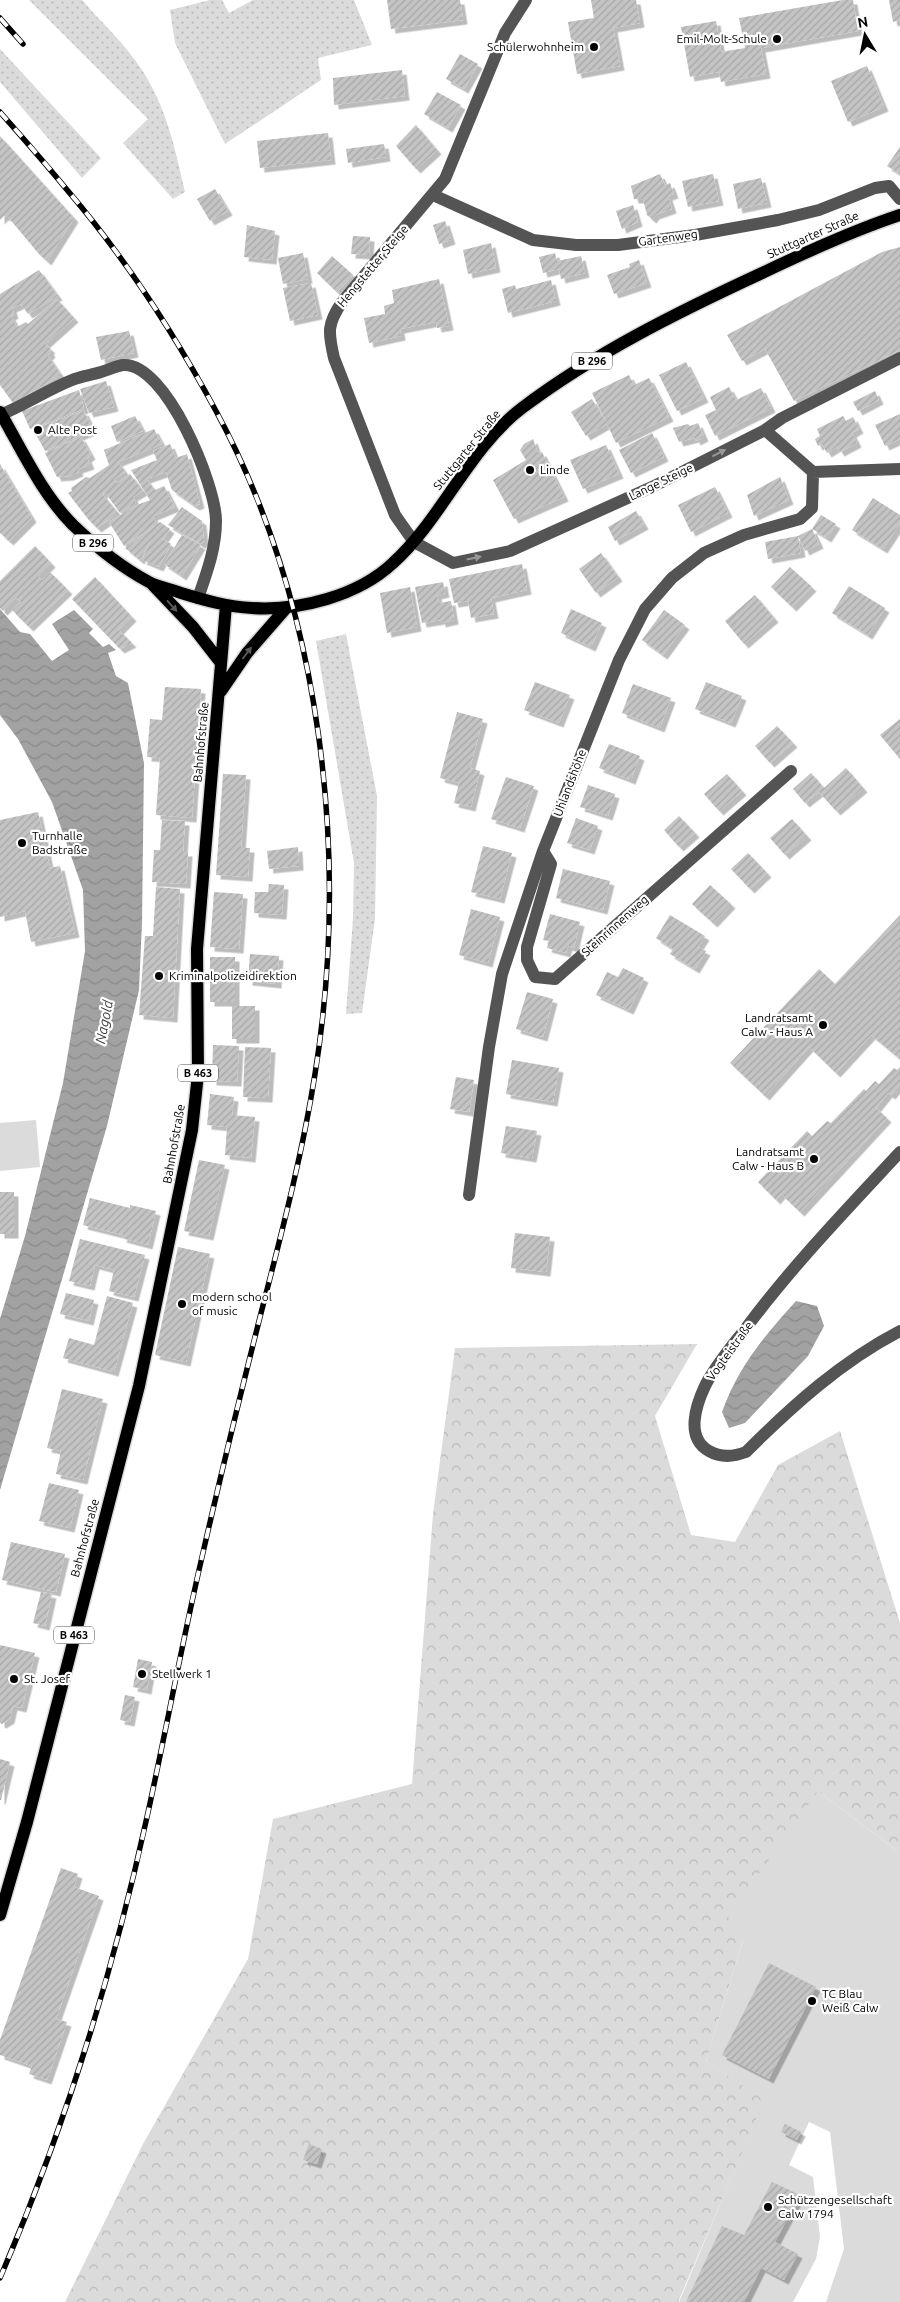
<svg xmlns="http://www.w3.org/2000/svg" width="900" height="2302" font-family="Ubuntu,sans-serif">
<defs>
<pattern id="grass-dots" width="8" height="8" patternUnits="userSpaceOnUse" patternTransform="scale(1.25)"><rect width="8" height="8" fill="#dbdbdb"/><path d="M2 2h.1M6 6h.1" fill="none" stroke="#bababa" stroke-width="1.8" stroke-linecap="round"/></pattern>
<pattern id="forest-crowns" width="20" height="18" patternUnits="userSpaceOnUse" patternTransform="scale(1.25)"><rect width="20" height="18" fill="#dbdbdb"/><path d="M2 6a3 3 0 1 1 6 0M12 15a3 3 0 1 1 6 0" fill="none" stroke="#bababa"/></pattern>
<pattern id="water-waves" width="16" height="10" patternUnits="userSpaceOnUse" patternTransform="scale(1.25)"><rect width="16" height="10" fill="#a2a2a2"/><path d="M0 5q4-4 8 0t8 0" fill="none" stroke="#8a8a8a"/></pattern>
<pattern id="building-hatch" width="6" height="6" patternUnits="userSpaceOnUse" patternTransform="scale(1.25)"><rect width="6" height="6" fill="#c4c4c4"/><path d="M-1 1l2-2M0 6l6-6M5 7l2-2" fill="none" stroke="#a7a7a7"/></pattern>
<filter id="shadow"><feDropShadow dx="4.5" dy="4.5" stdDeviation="0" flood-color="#0004"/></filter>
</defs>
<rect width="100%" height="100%" fill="#fff"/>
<!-- grass -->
<path fill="url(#grass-dots)" d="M29 0H82C101 22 124 43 140 67 166 105 175 148 185 192L173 199 123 143 148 119Z
M210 0H222L229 13 253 0H354L372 45 318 58 321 80 225 144 175 43 170 10Z
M0 49 101 158 82 178 0 82Z
M346 634 377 796 375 919 362 1013 346 1014 353 919 354 863 316 641Z"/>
<!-- forest -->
<path fill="url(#forest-crowns)" d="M697 1344 655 1416 691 1535 735 1542 778 1465 840 1431 900 1623V1853L818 1791 743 1940 706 2061 765 2100 678 2302H65L143 2144 248 1959 273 1819 412 1784 433 1514 455 1348Z"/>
<!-- pitch -->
<path fill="#dbdbdb" d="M36 1120 40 1167 0 1171V1123Z
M818 1791 900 1853V2302H826L844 2249 830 2132 809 2122 789 2165 813 2177 820 2237 816 2259 793 2302H679L764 2100 706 2061 743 1940 728 1917Z"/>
<!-- water -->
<path fill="url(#water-waves)" d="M0 609 20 632 30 634 52 661 69 650 52 624 74 610 93 629 89 633 103 647 109 644 116 650 108 653 116 676 128 683 144 763 142 923 139 990 107 1126 0 1490V1319L25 1236 63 1083 85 951 83 890 52 802 18 739 0 715Z
M796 1301 817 1306 824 1326 808 1356 745 1423 729 1428 722 1412C739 1365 763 1338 796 1301Z"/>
<!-- building -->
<path fill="url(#building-hatch)" filter="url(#shadow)" d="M387 0H460L463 20 391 29Z
M591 0H636L640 23 613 28 620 66 577 74 568 22 594 18Z
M843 0H853L858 31 761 48 766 74 721 82 719 72 690 77 681 27 716 21 721 52 745 48 739 18Z
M889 0H900V20L893 22Z
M460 54 478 64 464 89 446 79Z
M867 66 884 107 848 122 831 81Z
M402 70 405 96 334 105 333 78Z
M437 92 461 105 448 128 424 114Z
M416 125 437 150 416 169 396 146Z
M328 133 331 160 260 168 257 141Z
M0 136 74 218 47 261 39 254 8 217 4 216 0 220Z
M384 144 386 157 348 163 346 149Z
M900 147V174L887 166Z
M660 174 665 185 670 183 674 194 668 196 672 209 655 215 652 219 647 215 643 199H634L631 186Z
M713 174 719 201 688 207 682 181Z
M761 178 767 203 738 209 733 184Z
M215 189 228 211 210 221 197 199Z
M633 205 638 222 622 229 616 211Z
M445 221 451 240 439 244 433 225Z
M247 225 275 231 272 260 244 257Z
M353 236 370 237 369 255 351 254Z
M491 243 496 268 468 274 463 250Z
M900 247V350L794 401 765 349 742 361 727 335 882 252Z
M303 253 308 279 283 284 278 258Z
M555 253 557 261 581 256 585 273 561 279 559 269 543 273 539 257Z
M332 256 353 275 337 292 317 273Z
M639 260 647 283 614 294 607 275 630 267 629 264Z
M39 270 58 296 28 314 21 304 12 308 14 314 11 316 17 327 26 322 28 324 57 299 74 318 45 344 51 349 49 350 51 353 48 356 61 375 13 403 0 385V294Z
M439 279 449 326 437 328 436 322 400 329 401 336 369 343 364 318 385 314 384 306 394 303 392 290Z
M551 280 556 301 508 313 502 289 515 285 516 289Z
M311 283 318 315 290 321 283 288Z
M129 331 134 353 101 360 96 337Z
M686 362 704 398 677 411 659 375Z
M629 375 634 385 649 378 669 417 616 443 592 393Z
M106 381 114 407 89 413 80 389Z
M729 387 736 400 761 388 771 408 715 436 705 415 716 410 710 397Z
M79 390 84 409 30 429 22 411Z
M875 391 879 400 858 411 853 402Z
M592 399 607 424 586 436 571 412Z
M84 411 93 430 45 451 33 429Z
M900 414V439L885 446 875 425Z
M135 416 143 431 117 442 111 426Z
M843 416 846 421 853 417 859 429 852 433 857 443 840 452 837 447 827 453 822 444 818 446 815 439 820 436 817 429Z
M698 423 704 437 696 441 695 438 679 442 673 428 688 424 690 426Z
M154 429 162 444 118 462 125 472 114 479 117 483 130 474 143 491 133 497 136 503 120 513 104 491 103 495 118 513 97 528 88 519 68 493 72 491 71 488 86 477 90 478 109 465 104 450Z
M652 433 664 457 631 473 619 450Z
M81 437 91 455 87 458 90 465 78 469 79 472 69 476 57 477 45 453Z
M533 439 538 453 542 452 564 497 514 519 493 480 526 460 520 450 524 444Z
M170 444 176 458 187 454 200 504 195 506 172 490 166 472 146 479 155 490 164 486 175 507 153 516 157 524 124 546 109 522 137 505 150 500 131 470 157 460 153 451Z
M606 445 619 474 583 489 570 460Z
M0 464 32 518 9 541 0 533Z
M780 477 789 500 754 516 747 495Z
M715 487 728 513 691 532 678 505Z
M873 498 900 515V523L883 549 852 530Z
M182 507 202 521 204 541 201 544 168 525Z
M636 511 644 525 615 541 608 527Z
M821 515 836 524 827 538 812 529 819 544 805 551 798 536 801 553 768 559 765 542 798 536 812 529Z
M160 522 170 529 163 539 171 544 159 567 142 560 151 539 140 560 125 548Z
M182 535 201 545 182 576 164 564Z
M35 546 51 563 38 576 42 580 50 572 68 590 29 627 12 610 21 602 16 598 3 611 0 608V581Z
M601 553 618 577 596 593 579 569Z
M522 564 527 590 491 598 494 614 471 618 468 601 454 603 449 579Z
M790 567 812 587 792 607 771 587Z
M95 577 132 617 119 630 132 643 120 649 72 599Z
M443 582 445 593 437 595 439 603 451 601 454 620 441 623V620L422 623 415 587Z
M849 586 885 608 868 635 832 613Z
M410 587 417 627 387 633 380 593Z
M755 595 774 618 744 644 725 621Z
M571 609 602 623 591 647 561 633Z
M664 610 685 625 663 655 642 640Z
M535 682 570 695 559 723 524 710Z
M706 682 742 696 731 723 695 709Z
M633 684 671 698 660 728 622 713Z
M165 687 201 689 192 818 156 815 160 758 147 757 150 719 162 720Z
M457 712 483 719 470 768 480 771 471 807 454 803 459 783 440 778Z
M900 719V759L880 735Z
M777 726 793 743 770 763 755 746Z
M609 744 640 756 631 780 599 768Z
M846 768 863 788 836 811 819 792 805 803 793 789 811 773 824 788Z
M223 774 246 775 241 848H250L248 877 216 875Z
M727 774 742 791 719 811 704 794Z
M506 777 534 786 520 828 491 819Z
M588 785 615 794 608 816 580 807Z
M38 812 50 868 60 866 75 933 31 942 25 911 0 917V820Z
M679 816 695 833 679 847 664 830Z
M576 818 598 826 590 850 567 843Z
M792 819 807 836 785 855 770 838Z
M162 820 185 821 183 852H188L186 884 152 882 154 850H160Z
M483 846 512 853 500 899 471 892Z
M298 847 299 866 269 869 267 851Z
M748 853 767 873 750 889 731 869Z
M563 869 610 881 603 910 556 898Z
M269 884 284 885 282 915 254 913 255 892H268Z
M710 885 731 904 713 923 692 904Z
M156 887 180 889 173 1018 139 1015 145 936H153Z
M214 892 243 894 239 949 210 947Z
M471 909 500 917 488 963 459 955Z
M550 914 580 922 574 948 568 946 566 953 547 948 549 941 543 940Z
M670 915 705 936 698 947 706 951 695 969 670 954 673 949 656 938Z
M900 915V1059L871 1035 836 1073 809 1047 765 1096 730 1063 819 969 835 984Z
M250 954 279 956 277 984 248 981Z
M210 957H235V1002H210Z
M623 968 644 978 629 1010 596 995 607 972 618 977Z
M527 992 553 999 543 1037 516 1029Z
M232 1006H255V1039H232Z
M213 1045 239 1046 237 1082 212 1081Z
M245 1047 271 1048 268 1098 243 1097Z
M512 1060 559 1068 553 1102 506 1094Z
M900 1067V1084L891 1095 888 1093 876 1108 887 1118 800 1212 781 1194 776 1200 758 1182 807 1131 812 1136 827 1121 831 1123 864 1089 866 1091 875 1081 879 1084 894 1068 897 1070Z
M456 1077 474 1080 469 1112 450 1109Z
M210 1094 234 1097 232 1115 255 1117 251 1158 225 1155 227 1127 207 1125Z
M506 1126 537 1131 532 1158 501 1153Z
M199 1160 225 1165 209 1236 184 1231Z
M0 1192H14V1234H0Z
M90 1198 130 1208V1205L156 1211 148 1245 122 1238 123 1235 83 1225Z
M515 1233 550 1237 546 1272 511 1268Z
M80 1239 145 1255 134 1297 109 1291 114 1270 95 1265 90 1286 69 1281Z
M178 1247 210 1254 186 1362 155 1355Z
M66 1293 94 1300 89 1321 60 1314Z
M107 1296 133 1303 114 1372 63 1358 69 1338 94 1345Z
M62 1389 103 1399 83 1480 56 1474 61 1451 47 1448Z
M49 1483 79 1490 70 1528 39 1521Z
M11 1542 65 1554 56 1592 2 1580Z
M41 1592 52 1594 45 1626 33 1623Z
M0 1645 35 1653 22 1708 13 1706 10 1719 2 1724 0 1723Z
M138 1659 152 1662 147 1690 133 1687Z
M125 1695 135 1697 130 1722 120 1720Z
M0 1759 10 1762 1 1800H0Z
M61 1868 78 1874 74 1887 99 1896 56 2019 67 2022 47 2080 29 2074 32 2066 0 2055V2040Z
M769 1963 816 1987 769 2079 722 2055Z
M785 2124 801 2132 797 2140 781 2132Z
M309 2144 322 2149 317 2164 303 2160Z
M772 2182 800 2195 775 2242 798 2254 784 2280 761 2268 744 2302H686L722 2226 744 2235Z"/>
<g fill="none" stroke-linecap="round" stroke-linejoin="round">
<!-- major casing -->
<g stroke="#dbdbdb" stroke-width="15">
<path id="major" d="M0 412C22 450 42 494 73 525 96 547 121 567 149 582 159 587 171 589 181 593 204 600 228 607 252 608 299 611 358 596 393 563 441 520 470 447 522 408 595 353 678 312 760 274 806 252 852 231 900 215
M152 584 193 627 221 663
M221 691 247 653 287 607
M0 1915 27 1822 139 1386 192 1130 198 1074 197 949 226 605"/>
</g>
<!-- minor -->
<path stroke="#545454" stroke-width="12" d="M526 0 505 33 445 179 342 302C327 324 328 332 334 358L395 515 414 542 453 563 510 551 652 487 765 430 782 418 900 358
M433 195 533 240 576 245H618L695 235 778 220 819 210 875 188 889 186 900 199
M0 415C25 405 47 390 72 380 81 376 92 375 101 372 108 370 116 366 123 365 166 362 216 485 216 521 216 548 207 572 198 598
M765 430 813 472 900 469
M543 851 551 864 527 947V960L535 977 555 979 791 771
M900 1152C848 1208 795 1263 749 1324 734 1344 716 1364 705 1386 696 1405 685 1438 709 1451 721 1458 733 1457 746 1452 792 1406 842 1361 900 1331
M469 1195 489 1047 502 974 543 851 619 660 645 609 672 578 704 553 744 535 800 519 812 508 813 472"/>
<!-- major -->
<use href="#major" stroke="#000" stroke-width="12"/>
<!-- rail casing -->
<g stroke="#000" stroke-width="5.5">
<path id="rail" d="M0 18 23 44
M0 112C23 138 46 164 68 191 125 258 174 333 216 411 322 607 350 856 315 1074 302 1157 280 1239 259 1321 239 1400 220 1478 202 1557 182 1643 166 1731 147 1817 113 1973 63 2132 0 2278"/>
</g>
<!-- rail -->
<use href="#rail" stroke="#fff" stroke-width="4" stroke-dasharray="11" stroke-linecap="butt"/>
</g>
<!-- one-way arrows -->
<defs><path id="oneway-solid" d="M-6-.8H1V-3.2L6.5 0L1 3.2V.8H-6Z" transform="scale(1.25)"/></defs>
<g fill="#989898">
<use href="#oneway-solid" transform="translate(719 453) rotate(-27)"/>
<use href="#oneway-solid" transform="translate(474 558) rotate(-12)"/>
</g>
<g fill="#595959">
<use href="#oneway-solid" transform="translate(172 606) rotate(48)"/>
<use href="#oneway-solid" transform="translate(247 653) rotate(-53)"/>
</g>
<!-- markers -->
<g fill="#000" stroke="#fff" stroke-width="2">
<circle cx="777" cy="39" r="5"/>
<circle cx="594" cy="47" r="5"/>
<circle cx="38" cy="430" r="5"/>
<circle cx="530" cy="470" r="5"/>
<circle cx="22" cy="843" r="5"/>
<circle cx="159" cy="976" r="5"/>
<circle cx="823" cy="1025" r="5"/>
<circle cx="814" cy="1159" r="5"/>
<circle cx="182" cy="1304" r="5"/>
<circle cx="142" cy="1674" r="5"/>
<circle cx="14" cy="1679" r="5"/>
<circle cx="812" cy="2001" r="5"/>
<circle cx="768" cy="2207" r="5"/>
</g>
<g text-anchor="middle" stroke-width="4.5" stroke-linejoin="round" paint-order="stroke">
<!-- shield labels -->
<g fill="#fff" stroke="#4c4c4c" stroke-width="1">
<rect x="572" y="352.5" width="40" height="17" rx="4"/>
<rect x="73" y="534.5" width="40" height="17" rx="4"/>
<rect x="178" y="1064.5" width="40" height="17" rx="4"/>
<rect x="54" y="1626.5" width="40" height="17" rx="4"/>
</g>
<g font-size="11" font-weight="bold" fill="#000">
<text x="592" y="365">B 296</text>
<text x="93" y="547">B 296</text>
<text x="198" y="1077">B 463</text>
<text x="74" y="1639">B 463</text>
</g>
<!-- poi labels -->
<g font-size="12" fill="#000" stroke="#fff" text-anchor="start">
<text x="767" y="43" text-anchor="end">Emil-Molt-Schule</text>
<text x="584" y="51" text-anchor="end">Schülerwohnheim</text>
<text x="48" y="434">Alte Post</text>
<text x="540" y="474">Linde</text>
<text x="32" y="840">Turnhalle<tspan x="32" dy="14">Badstraße</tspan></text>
<text x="169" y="980">Kriminalpolizeidirektion</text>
<text x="813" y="1022" text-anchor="end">Landratsamt<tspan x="813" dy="14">Calw - Haus A</tspan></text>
<text x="804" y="1156" text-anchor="end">Landratsamt<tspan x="804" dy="14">Calw - Haus B</tspan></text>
<text x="192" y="1301">modern school<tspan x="192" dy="14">of music</tspan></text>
<text x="152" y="1678">Stellwerk 1</text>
<text x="24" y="1683">St. Josef</text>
<text x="822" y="1998">TC Blau<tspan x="822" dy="14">Weiß Calw</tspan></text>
<text x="778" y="2204">Schützengesellschaft<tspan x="778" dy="14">Calw 1794</tspan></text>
</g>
<!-- street labels -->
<g font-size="12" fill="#000" stroke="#fff">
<text transform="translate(813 235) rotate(-24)" y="4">Stuttgarter Straße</text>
<text transform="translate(668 238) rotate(-8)" y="4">Gartenweg</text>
<text transform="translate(373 266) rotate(-50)" y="4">Hengstetter Steige</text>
<text transform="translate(467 450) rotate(-51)" y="4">Stuttgarter Straße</text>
<text transform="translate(661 482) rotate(-26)" y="4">Lange Steige</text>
<text transform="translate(201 742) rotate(-85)" y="4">Bahnhofstraße</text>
<text transform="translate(570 783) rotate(-69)" y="4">Uhlandshöhe</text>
<text transform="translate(615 926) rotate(-42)" y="4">Steinrinnenweg</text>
<text transform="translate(174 1144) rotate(-80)" y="4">Bahnhofstraße</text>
<text transform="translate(730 1351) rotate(-54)" y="4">Vogteistraße</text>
<text transform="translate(85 1538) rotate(-75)" y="4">Bahnhofstraße</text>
</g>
<!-- water labels -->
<g font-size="14" font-style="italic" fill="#434343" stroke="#fff">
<text transform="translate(104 1022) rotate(-79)" y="5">Nagold</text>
</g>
</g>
<!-- north arrow -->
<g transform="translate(865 35) rotate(350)" stroke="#ffffff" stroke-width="4" paint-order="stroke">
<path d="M0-4L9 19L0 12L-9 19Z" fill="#000000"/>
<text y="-8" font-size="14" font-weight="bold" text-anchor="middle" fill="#000000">N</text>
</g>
</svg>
